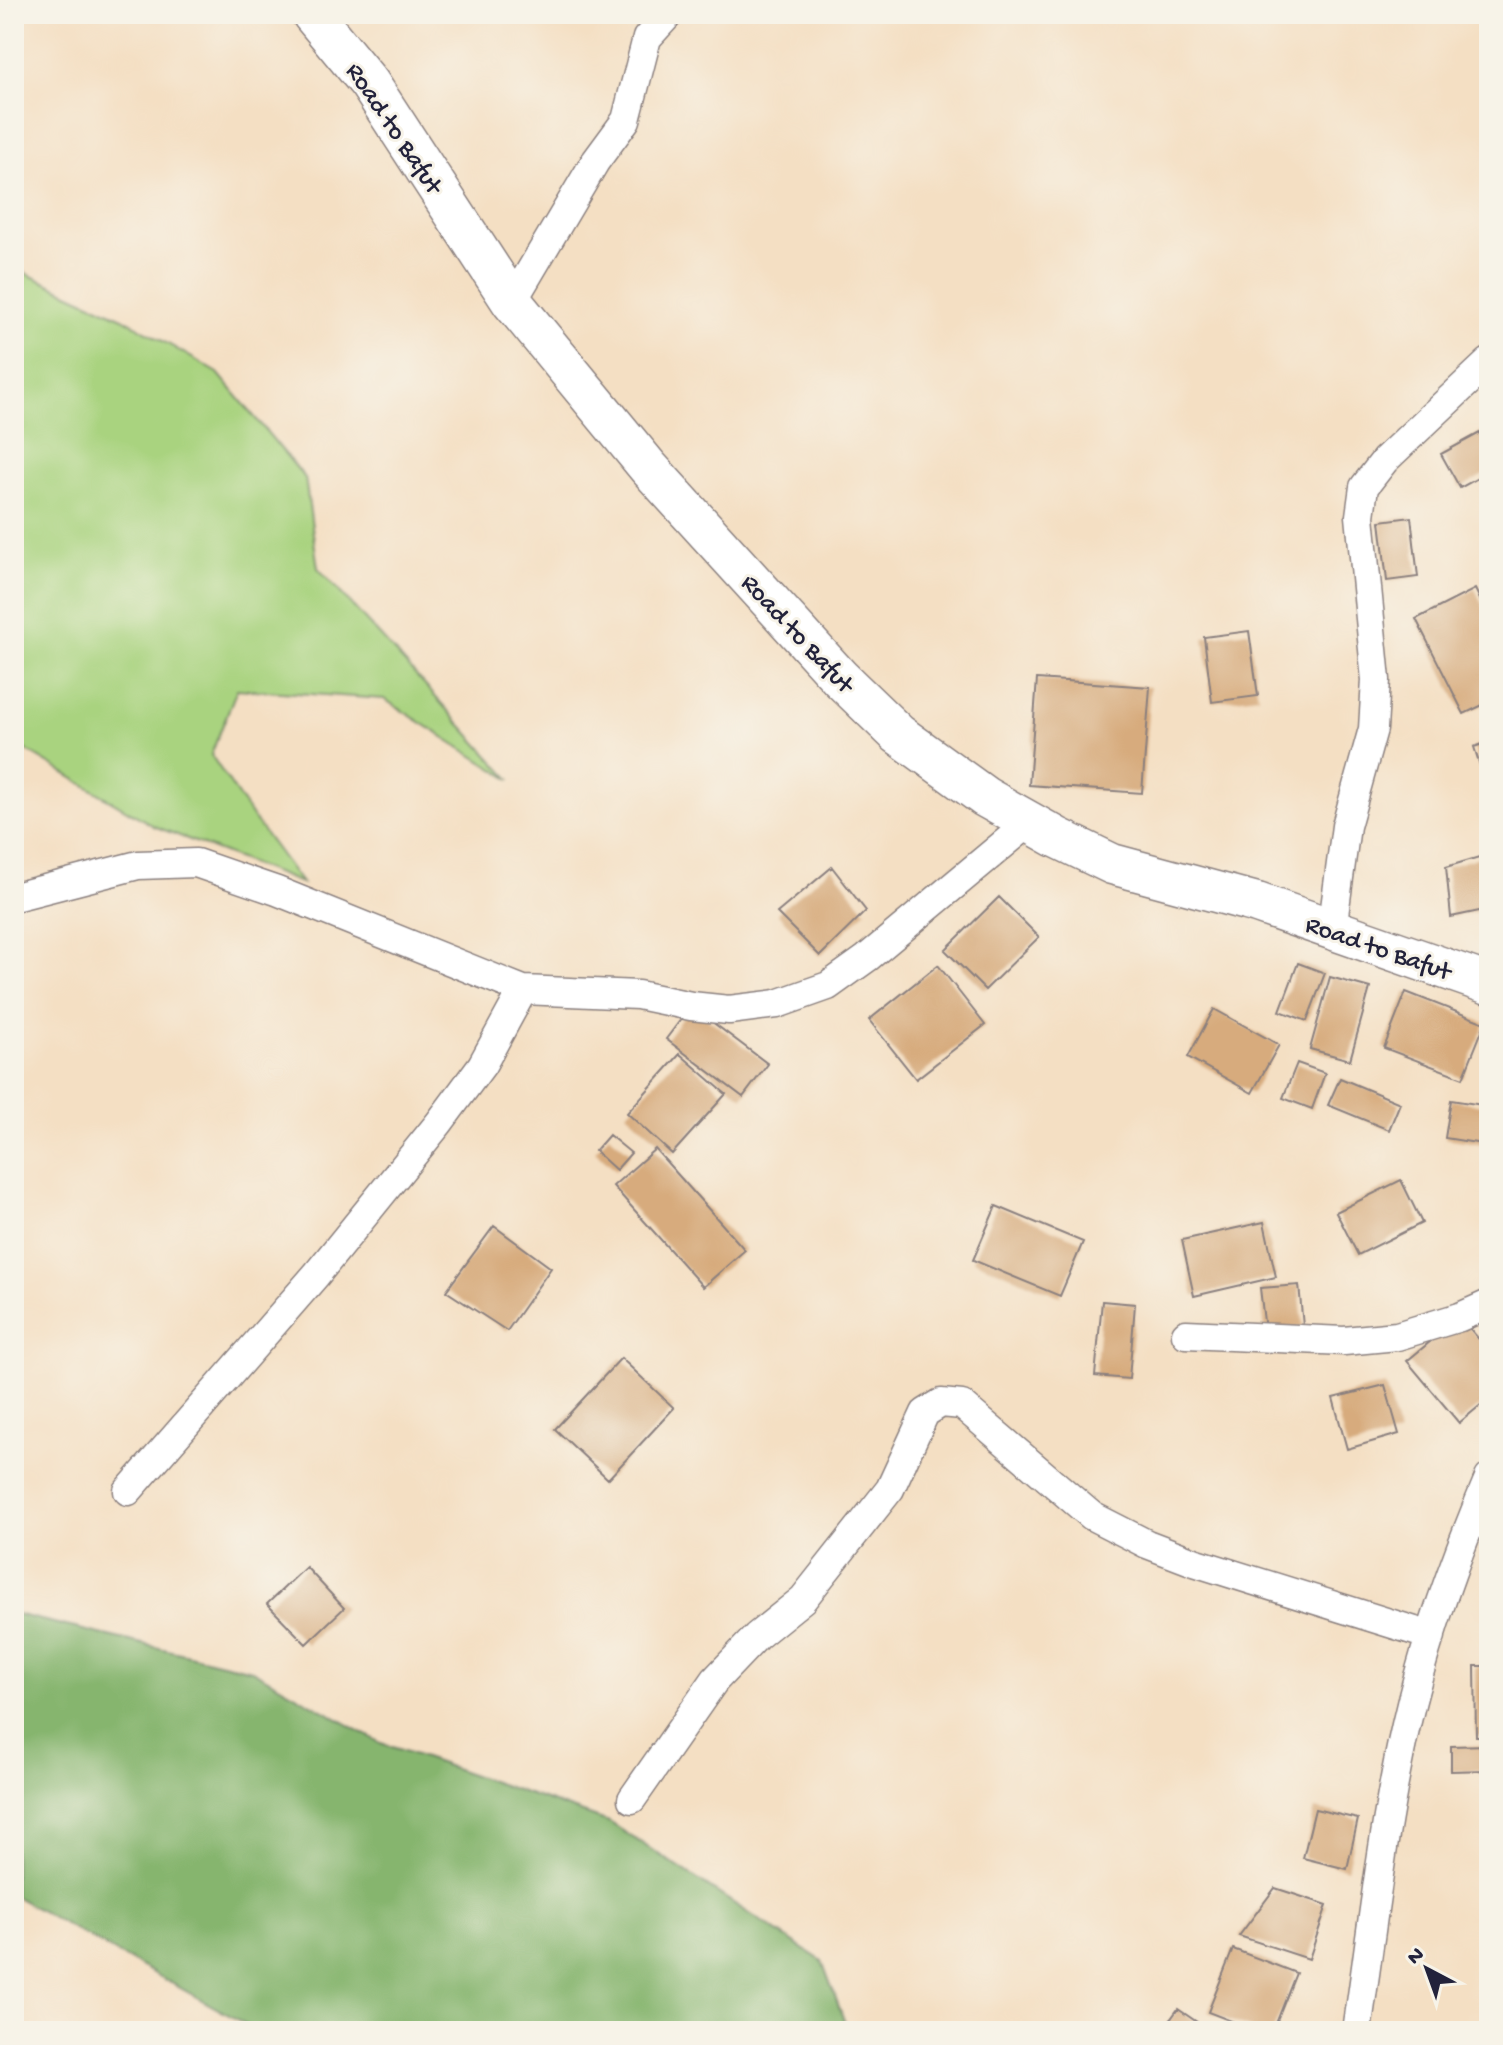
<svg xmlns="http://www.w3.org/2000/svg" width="1503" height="2045" font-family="'Gochi Hand',sans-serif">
<rect width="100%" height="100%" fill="#f7f3e8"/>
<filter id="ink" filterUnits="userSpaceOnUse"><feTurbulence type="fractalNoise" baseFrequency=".0125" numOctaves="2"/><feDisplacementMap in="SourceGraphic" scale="16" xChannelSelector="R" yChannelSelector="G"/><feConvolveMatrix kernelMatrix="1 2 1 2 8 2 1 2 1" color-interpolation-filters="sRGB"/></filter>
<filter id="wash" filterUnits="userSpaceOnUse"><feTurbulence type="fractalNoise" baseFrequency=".006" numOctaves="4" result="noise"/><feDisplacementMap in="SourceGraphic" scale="32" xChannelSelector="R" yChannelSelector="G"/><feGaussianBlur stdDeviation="1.8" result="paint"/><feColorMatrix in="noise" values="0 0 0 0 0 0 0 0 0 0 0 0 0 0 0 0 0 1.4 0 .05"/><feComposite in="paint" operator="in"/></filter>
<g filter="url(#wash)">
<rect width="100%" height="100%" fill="#f4dfc3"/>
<!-- green -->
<path fill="#a9d37f" stroke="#667a5d" stroke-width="2" d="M14 266 29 275 123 318 218 373 305 478 318 568 511 780 384 699 237 689 211 755 251 815 301 883 154 826 14 743Z"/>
<!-- forest -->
<path fill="#86b56e" stroke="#546c54" stroke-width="2" d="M14 1611 16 1614 252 1670 381 1743 609 1822 822 1961 848 2031H258L14 1896Z"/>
<g id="blocks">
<!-- building -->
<path fill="#d7ab7d" d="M1489 428V472L1460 488 1441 454Z
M1411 517 1418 577 1387 581 1380 521Z
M1475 589 1489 618V702L1464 714 1416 619Z
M1249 631 1258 696 1212 702 1204 637Z
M1037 679 1150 687 1142 793 1029 785Z
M1489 742V783L1486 784 1474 747Z
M1489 854V909L1451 917 1446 867Z
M832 867 866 911 820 956 777 913Z
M999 897 1039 937 985 990 945 950Z
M1298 963 1325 973 1307 1021 1280 1011Z
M938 965 985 1025 916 1079 869 1020Z
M1330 977 1370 988 1350 1060 1310 1049Z
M1406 992 1485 1023 1463 1078 1384 1048Z
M691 1006 768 1064 743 1097 666 1039Z
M1214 1009 1279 1045 1252 1093 1188 1057Z
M680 1054 726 1094 672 1154 627 1113Z
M1297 1063 1325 1073 1312 1109 1283 1098Z
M1340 1078 1400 1103 1389 1130 1328 1105Z
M1451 1100 1489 1106V1145L1445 1138Z
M609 1135 631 1153 616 1170 595 1151Z
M655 1149 745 1250 703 1287 613 1186Z
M1401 1180 1422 1223 1358 1255 1336 1212Z
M996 1206 1083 1242 1060 1296 973 1260Z
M1264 1222 1276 1277 1194 1296 1182 1240Z
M494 1226 551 1268 507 1331 446 1291Z
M1299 1285 1303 1326 1265 1330 1260 1288Z
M1102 1301 1135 1304 1129 1379 1095 1376Z
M1460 1317 1489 1351V1398L1459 1423 1407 1361Z
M621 1358 674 1408 608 1479 555 1429Z
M1385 1385 1399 1434 1347 1449 1333 1398Z
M306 1567 344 1608 306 1644 267 1604Z
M1475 1666H1489V1736H1476Z
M1489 1745V1770L1451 1771V1746Z
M1315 1809 1358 1819 1347 1869 1303 1858Z
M1275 1888 1327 1905 1309 1959 1239 1936Z
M1233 1949 1296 1973 1273 2031H1257L1208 2012Z
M1178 2009 1210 2031H1162Z"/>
</g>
</g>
<g filter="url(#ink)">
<use href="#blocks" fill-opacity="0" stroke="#8b807f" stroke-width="2"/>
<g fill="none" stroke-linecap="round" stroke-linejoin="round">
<!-- street casing -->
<g stroke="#8b807f" stroke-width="31">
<path id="street" d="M512 302 595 162 626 120 647 38 669 14
M14 897 138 865 196 863 277 891 523 990 638 995 691 1006 729 1010 777 1004 828 986 867 958 1030 822
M1332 930 1346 826 1373 729 1376 680 1360 516 1364 487 1385 460 1489 362
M1186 1334 1344 1341 1397 1336 1460 1317 1489 1304
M128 1491 316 1275 439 1123 482 1065 523 990
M632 1799 715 1680 757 1636 803 1599 890 1489 925 1413 941 1403 962 1405 1092 1516 1147 1544 1194 1562 1431 1636
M1357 2031C1372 1929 1383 1826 1406 1725 1425 1641 1455 1558 1489 1478"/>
</g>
<!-- secondary casing -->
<g stroke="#8b807f" stroke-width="43">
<path id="secondary" d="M312 14 369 83 512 302 648 467 840 678 898 734 985 797 1056 837 1112 864 1257 903 1489 984"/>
</g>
<!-- street -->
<use href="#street" stroke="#fff" stroke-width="28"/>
<!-- secondary -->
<use href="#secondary" stroke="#fff" stroke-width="40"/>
</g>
</g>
<g text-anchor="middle" stroke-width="6" stroke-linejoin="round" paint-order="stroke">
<!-- street labels -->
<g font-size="26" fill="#22223b" stroke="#f7f3e8">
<text transform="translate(396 127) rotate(56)" y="9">Road to Bafut</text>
<text transform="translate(799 632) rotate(47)" y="9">Road to Bafut</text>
<text transform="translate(1379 946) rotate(19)" y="9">Road to Bafut</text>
</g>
</g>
<!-- margin -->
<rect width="1503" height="2045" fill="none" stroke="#f7f3e8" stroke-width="48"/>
<!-- north arrow -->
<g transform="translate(1427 1969) rotate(319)" stroke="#f7f3e8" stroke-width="6" paint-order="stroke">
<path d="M0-6L14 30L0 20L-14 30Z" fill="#22223b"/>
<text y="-12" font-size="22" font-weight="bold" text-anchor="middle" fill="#22223b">N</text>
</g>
</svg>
